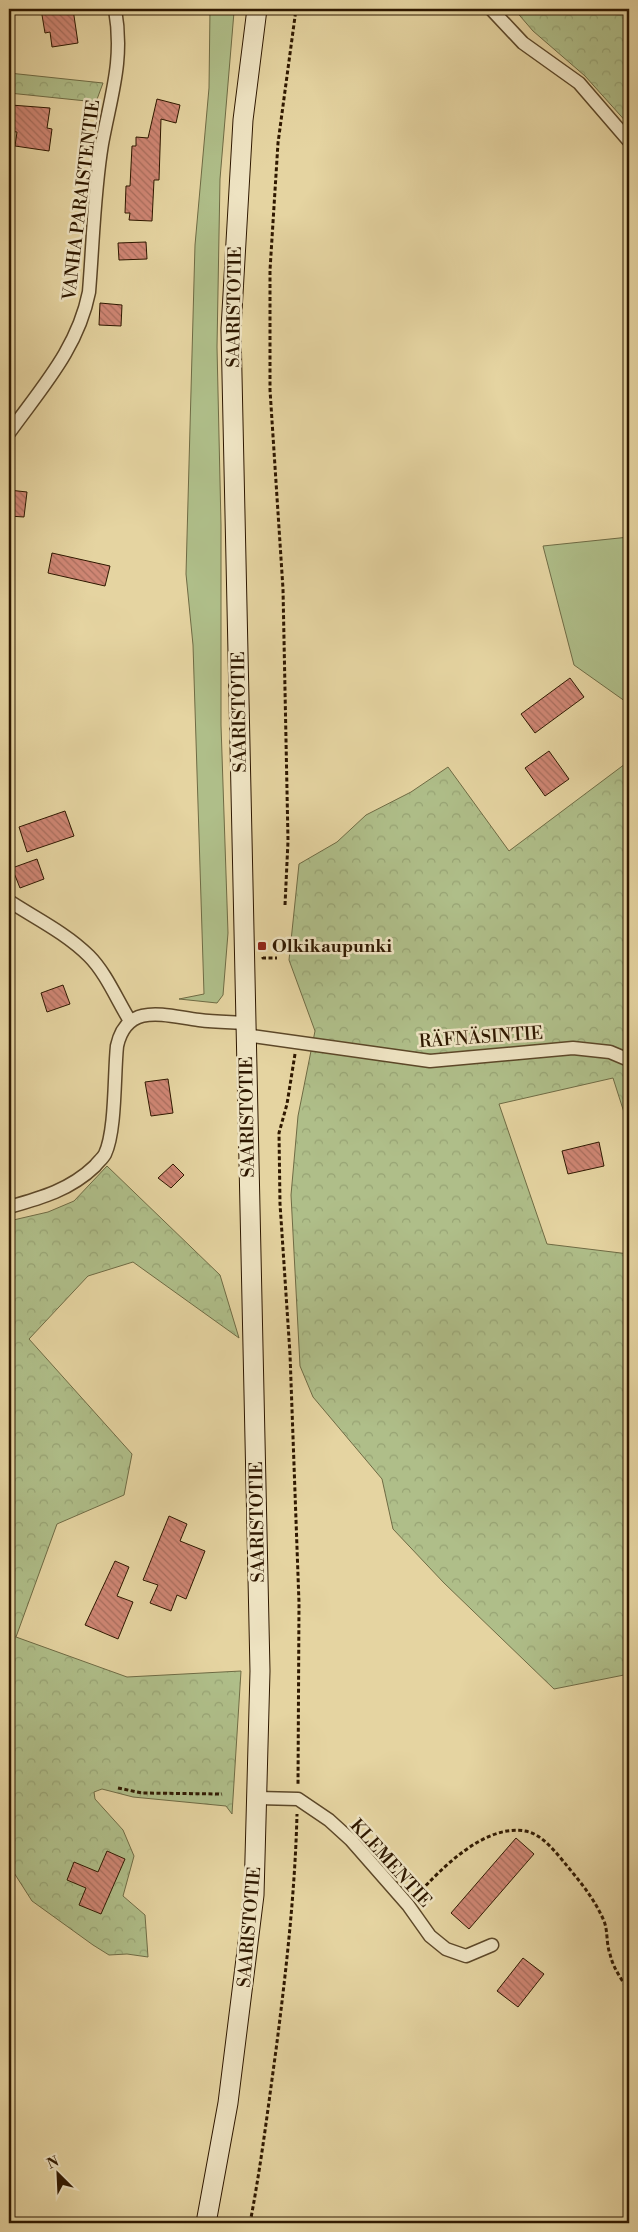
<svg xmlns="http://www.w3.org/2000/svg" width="638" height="2232" font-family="'Libre Bodoni',serif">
<defs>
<pattern id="forest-crowns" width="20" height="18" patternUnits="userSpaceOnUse" patternTransform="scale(1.25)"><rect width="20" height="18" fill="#afbe89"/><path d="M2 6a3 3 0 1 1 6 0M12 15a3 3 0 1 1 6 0" fill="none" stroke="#97a374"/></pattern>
<pattern id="building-back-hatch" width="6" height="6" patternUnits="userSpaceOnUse" patternTransform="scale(1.25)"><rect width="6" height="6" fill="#cf8674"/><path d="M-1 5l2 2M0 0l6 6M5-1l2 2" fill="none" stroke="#a86d5d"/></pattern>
</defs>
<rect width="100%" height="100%" fill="#e5d4a1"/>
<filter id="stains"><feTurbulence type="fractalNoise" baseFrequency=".004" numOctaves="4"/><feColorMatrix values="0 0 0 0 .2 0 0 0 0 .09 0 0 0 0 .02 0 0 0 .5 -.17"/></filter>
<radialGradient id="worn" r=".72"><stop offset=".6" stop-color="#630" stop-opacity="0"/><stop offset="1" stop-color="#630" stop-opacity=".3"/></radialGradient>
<!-- grass -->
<path fill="#afbe89" stroke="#6f6b44" d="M210 9H233L234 12 220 179 217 347 221 525V725L228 933 223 995 217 1003 179 999 204 994 193 645 186 574 195 245 209 88Z
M629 537V704L574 665 543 546Z"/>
<!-- forest -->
<path fill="url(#forest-crowns)" stroke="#6f6b44" d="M514 9H629V125L585 76 533 31Z
M9 73 103 83 96 102 9 93Z
M629 761V1128L613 1078 499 1104 547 1244 629 1254V1674L554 1689 444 1583 393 1529 382 1479 313 1397 300 1366 291 1195 298 1116 315 1031 289 960 299 864 337 842 366 815 411 792 448 767 509 851Z
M107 1166 220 1275 239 1338 133 1262 88 1276 29 1339 132 1454 124 1495 57 1524 16 1637 127 1677 241 1671 232 1814 226 1806 133 1797 102 1789 94 1792 95 1799 123 1830 134 1856 123 1896 145 1915 148 1957 127 1954 109 1955 93 1945 32 1901 9 1865V1221L48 1212 74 1201Z"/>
<!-- building -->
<path fill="url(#building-back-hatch)" stroke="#2f1800" d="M41 9H73L78 43 52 47 50 32 45 33Z
M157 99 180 105 176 123 161 119 159 180H154L152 221 129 220 130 213H125L126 186H130L132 146H136V137L148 138Z
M11 105 50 108 47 128 52 129 49 151 15 146 17 132 9 131Z
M146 242 147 259 119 260 118 243Z
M100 303 122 305 121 326 99 325Z
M9 490 27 492 24 517 9 516Z
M52 553 110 566 105 586 48 573Z
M570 678 584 697 535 733 521 714Z
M549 751 569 779 545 796 525 768Z
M65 811 74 836 27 852 19 827Z
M37 859 44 879 20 888 12 868Z
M63 985 70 1004 47 1012 41 993Z
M168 1079 173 1113 151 1116 145 1082Z
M599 1142 604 1166 568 1174 562 1151Z
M173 1164 184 1175 171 1188 158 1178Z
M169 1516 187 1524 180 1541 205 1551 186 1599 177 1595 171 1611 150 1603 158 1585 143 1580Z
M115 1561 129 1567 117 1596 133 1602 118 1639 85 1625Z
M516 1838 534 1854 469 1929 451 1913Z
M107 1851 125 1859 101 1914 79 1905 86 1888 67 1880 74 1862 98 1872Z
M523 1958 544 1974 518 2007 497 1991Z"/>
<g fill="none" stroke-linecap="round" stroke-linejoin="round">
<!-- minor casing -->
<g stroke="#5c4728" stroke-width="15">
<path id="minor" d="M491 9 523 43 579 83 629 141
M9 433C42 387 78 348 89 292 93 243 94 192 102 144 111 95 124 60 115 9
M9 901C35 918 66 933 89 956 106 973 117 1000 130 1021
M245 1035 430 1061 573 1048 610 1052 629 1060
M9 1207C41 1198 70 1190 95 1166 98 1162 103 1158 105 1154 116 1131 114 1074 117 1046 127 1001 166 1016 199 1020 215 1022 230 1022 246 1023
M258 1798 298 1799 329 1820 351 1840 408 1905 430 1936 446 1949 466 1956 492 1945"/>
</g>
<!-- secondary casing -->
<g stroke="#2f1800" stroke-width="21">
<path id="secondary" d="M206 2223 228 2103 254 1895 260 1671 231 329 243 120 257 9"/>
</g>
<!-- path -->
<path stroke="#2f1800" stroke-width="3" stroke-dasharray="4 2.5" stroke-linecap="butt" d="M285 905 288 841 283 589 270 390V270L278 143 296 9
M263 957V958H277
M295 1054 287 1104 279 1133 280 1204 290 1354 299 1603 298 1786
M118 1788 142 1793 222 1794
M417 1895C441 1869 484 1824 525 1831 543 1834 557 1854 568 1867 582 1884 595 1900 604 1921 608 1931 606 1943 610 1954 613 1968 622 1980 629 1991
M250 2223C261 2166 268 2108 276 2050 286 1972 295 1893 297 1814"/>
<!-- minor -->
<use href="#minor" stroke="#eee3c2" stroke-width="12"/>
<!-- secondary -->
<use href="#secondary" stroke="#eee3c2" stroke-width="19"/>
</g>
<!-- markers -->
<rect fill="#8f2418" stroke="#eee3c2" stroke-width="2" x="257" y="941" width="10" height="10" rx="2.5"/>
<g text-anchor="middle" stroke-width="5" stroke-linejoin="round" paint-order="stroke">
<!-- street labels -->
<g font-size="18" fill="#2f1800" stroke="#eee3c2">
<text transform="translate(81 200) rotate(-83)" y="6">VANHA PARAISTENTIE</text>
<text transform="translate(234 307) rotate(-89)" y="6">SAARISTOTIE</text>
<text transform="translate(239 712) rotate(-91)" y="6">SAARISTOTIE</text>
<text transform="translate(481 1037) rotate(-4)" y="6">RÄFNÄSINTIE</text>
<text transform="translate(247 1117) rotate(-91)" y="6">SAARISTOTIE</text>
<text transform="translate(257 1522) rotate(-91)" y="6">SAARISTOTIE</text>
<text transform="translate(391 1863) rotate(48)" y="6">KLEMENTIE</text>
<text transform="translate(249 1927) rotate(-85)" y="6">SAARISTOTIE</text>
</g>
<!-- poi labels -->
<g font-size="18" font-weight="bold" fill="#2f1800" stroke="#eee3c2" text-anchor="start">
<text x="272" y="952">Olkikaupunki</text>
</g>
</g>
<!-- margin -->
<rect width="638" height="2232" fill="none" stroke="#e5d4a1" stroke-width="30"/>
<rect x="10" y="10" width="618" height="2212" fill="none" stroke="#2f1800" stroke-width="2.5"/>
<rect x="15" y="15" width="608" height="2202" fill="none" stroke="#2f1800"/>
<!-- north arrow -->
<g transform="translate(58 2174) rotate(336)" stroke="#eee3c2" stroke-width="4" paint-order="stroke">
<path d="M0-4L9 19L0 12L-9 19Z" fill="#2f1800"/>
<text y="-8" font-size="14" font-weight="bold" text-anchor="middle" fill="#2f1800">N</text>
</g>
<rect width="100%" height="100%" filter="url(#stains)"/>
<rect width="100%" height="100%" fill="url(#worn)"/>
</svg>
